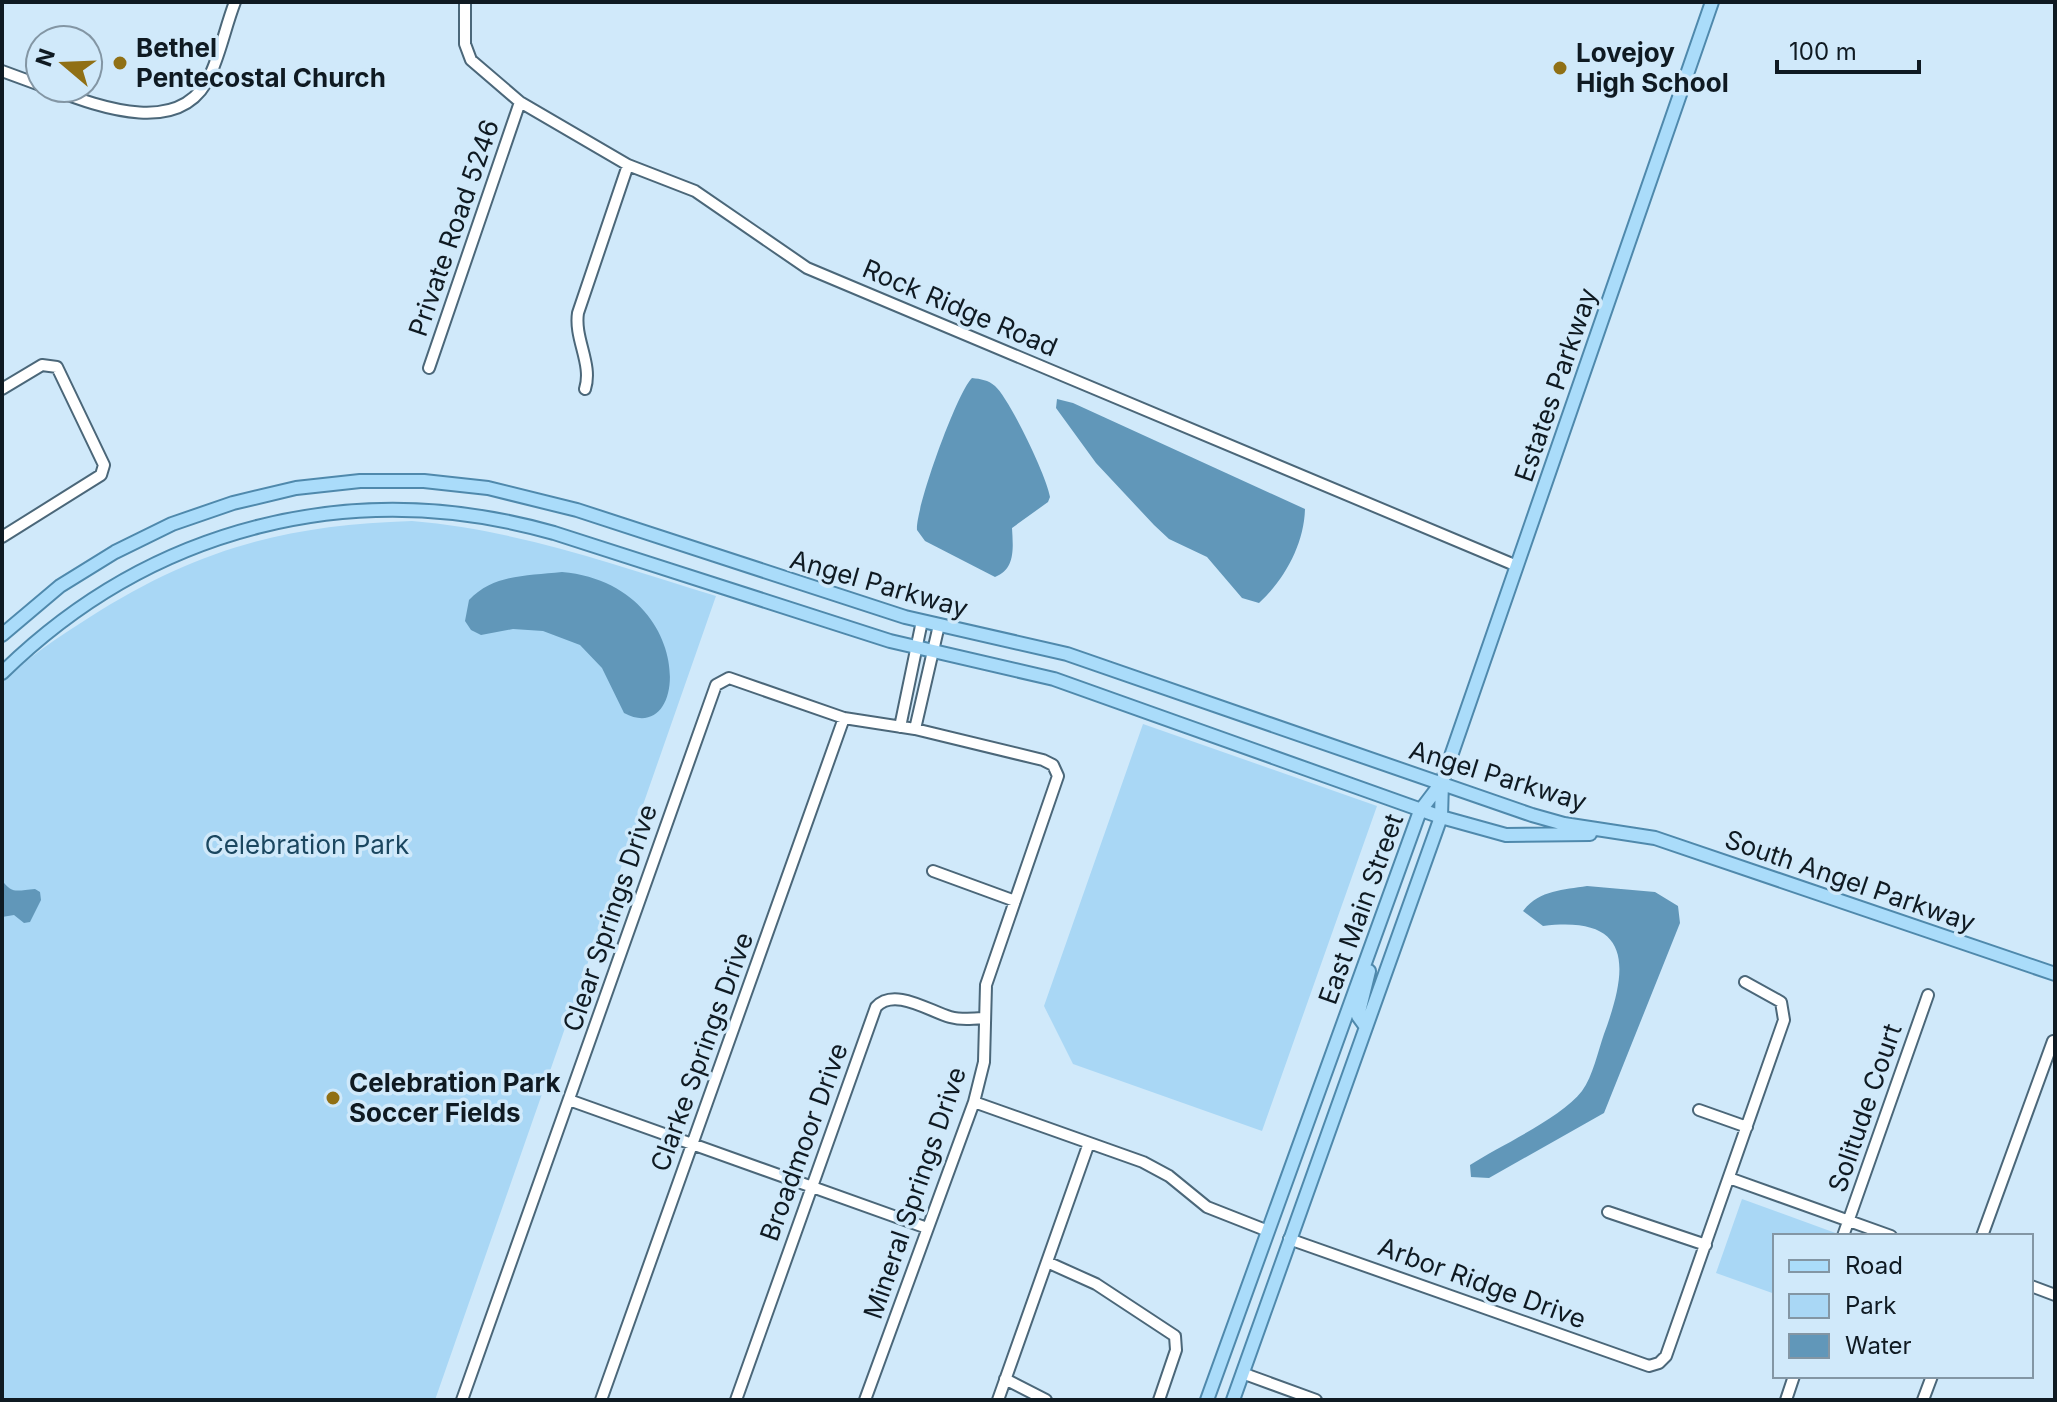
<svg xmlns="http://www.w3.org/2000/svg" width="2057" height="1402" font-family="Inter,sans-serif">
<rect width="100%" height="100%" fill="#d0e9fa"/>
<!-- green -->
<path fill="#a9d7f5" d="M412 521C518 530 615 565 716 596L435 1400H2V683C27 657 59 637 90 617 197 549 285 525 412 521Z
M1143 724 1377 806 1262 1131 1073 1064 1044 1006Z
M1742 1199 1841 1235V1236H1775V1294L1716 1273Z"/>
<!-- water -->
<path fill="#6197b9" d="M972 378C981 379 988 380 995 386 1009 398 1047 477 1050 497L1048 502 1012 528C1013 547 1016 569 995 577L925 541 917 530C915 509 957 392 972 378Z
M1057 399 1073 403 1305 509C1304 545 1284 580 1259 603L1242 598 1207 557 1169 539 1154 525 1096 463 1056 408Z
M562 572C696 584 691 749 624 713L602 668 580 645 543 631 513 629 481 635 471 630 465 621 469 600C494 574 527 576 562 572Z
M2 880C12 895 18 890 35 889L40 892 41 900 30 922 24 923 14 915 2 917Z
M1587 886 1655 892 1678 906 1680 923 1604 1113 1489 1178 1471 1177 1470 1165C1501 1145 1560 1119 1582 1091 1593 1076 1598 1051 1604 1034 1629 967 1633 915 1543 926L1523 911C1539 890 1563 890 1587 886Z"/>
<g fill="none" stroke-linecap="round" stroke-linejoin="round">
<!-- minor casing -->
<g stroke="#4b6779" stroke-width="14">
<path id="minor" d="M465 2V44L471 60 520 102 628 165 695 191 807 268 1517 566
M2 71 40 85
M49 88C97 106 183 140 211 73 221 51 226 25 235 2
M429 368 520 102
M2 389 42 365 57 367 104 465 101 475 2 537
M585 389C593 364 574 339 578 313L628 165
M900 727 922 621
M915 729 939 625
M933 871 1015 901
M569 1100 927 1228
M974 1102 1143 1162 1169 1176 1207 1207 1268 1231
M1699 1110 1747 1127
M1729 1178 1891 1236
M1608 1212 1706 1245
M1843 1236 1928 995
M1982 1236 2053 1041
M1289 1239 1649 1366 1659 1363 1666 1356 1784 1020 1781 1002 1745 982
M1047 1262 1096 1284 1175 1336 1176 1350 1159 1400
M2031 1286 2055 1295
M1242 1373 1316 1400
M1005 1379 1046 1400
M462 1400 716 685 729 678 844 718 915 729 1043 760 1053 765 1058 776 986 985 984 1062 974 1102 865 1400
M601 1400 844 718
M736 1400 876 1007C894 987 929 1011 950 1017 961 1020 972 1019 983 1018
M998 1400 1089 1143
M1786 1400 1794 1376
M1923 1400 1932 1376"/>
</g>
<!-- major casing -->
<g stroke="#4f89ac" stroke-width="16">
<path id="major" d="M2 635 60 586 115 552 172 524 233 503 296 488 360 481H424L488 488 577 510 905 617 1067 654 1532 815 1564 824 1655 838 2055 974
M2 673C152 526 353 476 554 533L890 641 1054 679 1441 817 1506 835 1590 834
M1366 1027 1358 1016 1369 971
M1207 1400 1420 811 1442 782
M1233 1400 1441 817 1442 782 1712 2"/>
</g>
<!-- minor -->
<use href="#minor" stroke="#fff" stroke-width="10"/>
<!-- major -->
<use href="#major" stroke="#aadcfa" stroke-width="12"/>
</g>
<!-- markers -->
<g fill="#907015" stroke="#d0e9fa" stroke-width="3">
<circle cx="120" cy="63" r="8"/>
<circle cx="1560" cy="68" r="8"/>
<circle cx="333" cy="1098" r="8"/>
</g>
<g text-anchor="middle" stroke-width="7" stroke-linejoin="round" paint-order="stroke">
<!-- poi labels -->
<g font-size="26" font-weight="bold" fill="#0f1a22" stroke="#d0e9fa" text-anchor="start">
<text x="136" y="57">Bethel<tspan x="136" dy="30">Pentecostal Church</tspan></text>
<text x="1576" y="62">Lovejoy<tspan x="1576" dy="30">High School</tspan></text>
<text x="349" y="1092">Celebration Park<tspan x="349" dy="30">Soccer Fields</tspan></text>
</g>
<!-- street labels -->
<g font-size="26" fill="#0f1a22" stroke="#d0e9fa">
<text transform="translate(454 228) rotate(-71)" y="9">Private Road 5246</text>
<text transform="translate(960 308) rotate(23)" y="9">Rock Ridge Road</text>
<text transform="translate(1556 385) rotate(-71)" y="9">Estates Parkway</text>
<text transform="translate(879 584) rotate(16)" y="9">Angel Parkway</text>
<text transform="translate(1498 776) rotate(17)" y="9">Angel Parkway</text>
<text transform="translate(1850 881) rotate(19)" y="9">South Angel Parkway</text>
<text transform="translate(1361 909) rotate(-70)" y="9">East Main Street</text>
<text transform="translate(610 918) rotate(-71)" y="9">Clear Springs Drive</text>
<text transform="translate(702 1052) rotate(-70)" y="9">Clarke Springs Drive</text>
<text transform="translate(1865 1108) rotate(-71)" y="9">Solitude Court</text>
<text transform="translate(804 1142) rotate(-70)" y="9">Broadmoor Drive</text>
<text transform="translate(915 1193) rotate(-71)" y="9">Mineral Springs Drive</text>
<text transform="translate(1482 1283) rotate(20)" y="9">Arbor Ridge Drive</text>
</g>
<!-- park labels -->
<g font-size="26" fill="#1b4760" stroke="#d0e9fa">
<text x="307" y="854">Celebration Park</text>
</g>
</g>
<!-- border -->
<rect width="2057" height="1402" fill="none" stroke="#0f1a22" stroke-width="8"/>
<!-- legend -->
<rect x="1773" y="1234" width="260" height="144" fill="#d0e9fa" stroke="#8396a4" stroke-width="2"/>
<rect x="1789" y="1260" width="40" height="12" fill="#aadcfa" stroke="#8396a4" stroke-width="2"/>
<text x="1845" y="1274" font-size="24" fill="#0f1a22">Road</text>
<rect x="1789" y="1294" width="40" height="24" fill="#a9d7f5" stroke="#8396a4" stroke-width="2"/>
<text x="1845" y="1314" font-size="24" fill="#0f1a22">Park</text>
<rect x="1789" y="1334" width="40" height="24" fill="#6197b9" stroke="#8396a4" stroke-width="2"/>
<text x="1845" y="1354" font-size="24" fill="#0f1a22">Water</text>
<!-- north arrow -->
<g transform="translate(64 64) rotate(289)"><circle r="38" fill="#d0e9fa" stroke="#8396a4" stroke-width="2"/>
<path d="M0-6L14 30L0 20L-14 30Z" fill="#907015"/>
<text y="-12" font-size="22" font-weight="bold" text-anchor="middle" fill="#0f1a22">N</text>
</g>
<!-- scale -->
<path d="M1777 60v12h142v-12" fill="none" stroke="#0f1a22" stroke-width="4"/>
<text x="1789" y="60" font-size="24" fill="#0f1a22" stroke="#d0e9fa" stroke-width="6" paint-order="stroke">100 m</text>
</svg>
